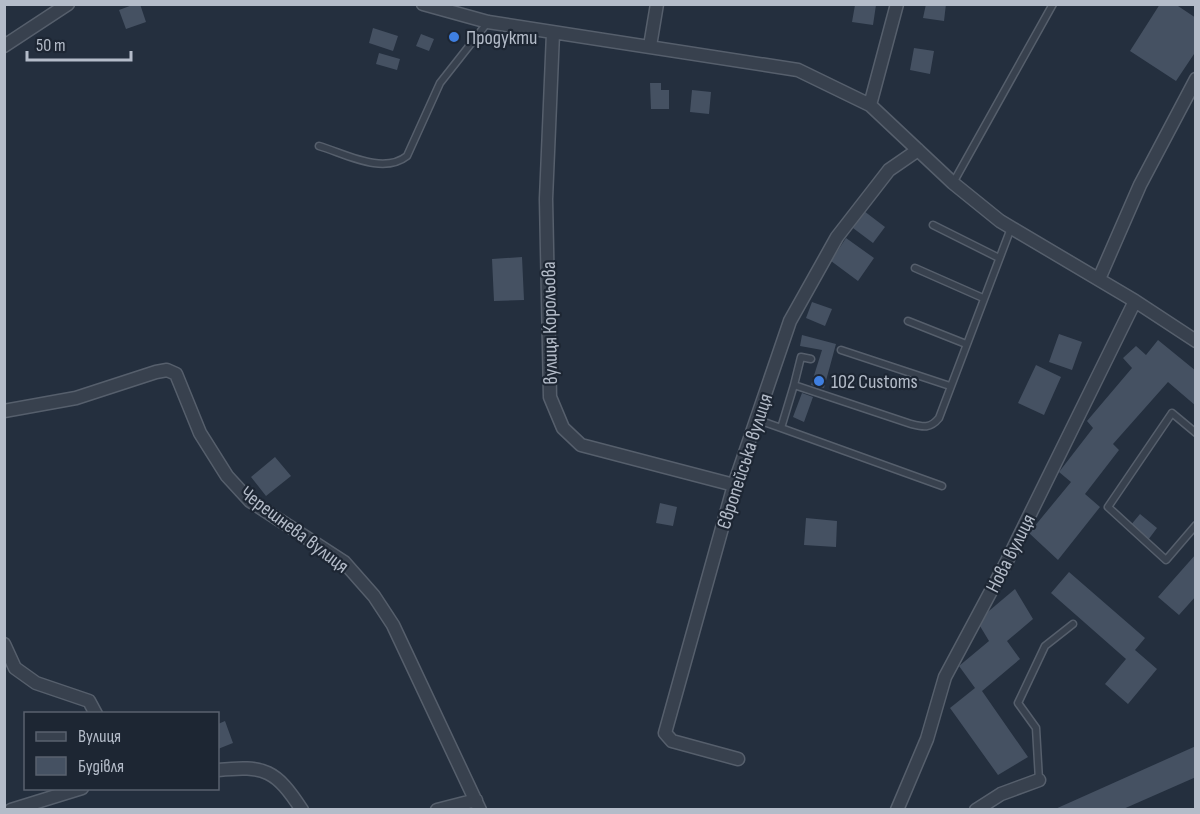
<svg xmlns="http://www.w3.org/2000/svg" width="1200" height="814" font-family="'Sofia Sans Condensed',sans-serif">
<rect width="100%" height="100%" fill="#242f3e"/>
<!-- building -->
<path fill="#455162" d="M135 4H140L146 22 126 29 119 10Z
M926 4H946L944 21 923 18Z
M1160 4H1175L1196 18V51L1176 81 1130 51Z
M855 5H876L873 25 852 22Z
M373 28 398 36 393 51 369 43Z
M421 34 434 39 429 51 416 46Z
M914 48 934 51 930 74 910 70Z
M379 53 400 59 397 70 376 64Z
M650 83H661V90H669V109H651Z
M692 90 711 92 709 114 690 112Z
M864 211 885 227 873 243 853 228Z
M846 238 874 258 858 281 831 261Z
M522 257 524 300 494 301 492 259Z
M812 302 832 309 825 326 806 318Z
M1059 334 1082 342 1072 370 1049 362Z
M802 335 836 344 824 388 811 385 822 350 800 346Z
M1158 340 1196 371V406L1168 382 1113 444 1119 450 1085 494 1100 507 1058 560 1029 533 1071 482 1059 472 1093 428 1087 421 1132 368 1123 358 1136 346 1146 355Z
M1036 365 1061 377 1044 415 1018 403Z
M802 393 813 397 804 422 793 417Z
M275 457 291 476 266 496 251 477Z
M660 503 677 507 673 526 656 523Z
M1140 514 1157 528 1148 540 1130 526Z
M806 518 837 521 836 547 804 545Z
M1196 554V596L1179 615 1158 597Z
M1069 572 1145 638 1135 650 1157 669 1128 704 1105 684 1126 659 1051 593Z
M1015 589 1033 619 1007 641 1020 659 982 691 1028 757 998 775 950 708 975 688 959 666 989 641 977 621Z
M225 721 233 743 218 749V724Z
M1196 746V777L1121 810H1053Z"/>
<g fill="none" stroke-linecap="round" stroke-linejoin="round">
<!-- service casing -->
<g stroke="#565f6c" stroke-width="9">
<path id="service" d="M319 146C346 154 383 175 407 156L440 83 488 22
M953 183 1053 4
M933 225 999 258
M915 268 983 298
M908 321 966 344
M841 350 950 386
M794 385 801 357 811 359
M764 422 781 428 794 385 911 424C923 427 930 429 939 418L1011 228
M781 428 942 486
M1196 433 1172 413 1108 507 1166 560 1196 525
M1039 780 1036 728 1018 703 1045 646 1073 624"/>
</g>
<!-- minor casing -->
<g stroke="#565f6c" stroke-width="15">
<path id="minor" d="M423 4 488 22 798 70 870 105 953 183 1000 221 1135 301 1196 341
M553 33 546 199 550 397 563 428 581 445 734 485
M4 46 68 4
M650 46 657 4
M870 105 897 4
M1099 279 1140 185 1196 79
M4 411 76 398 156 372 167 370 176 374 200 433 227 476 250 501 344 562 374 596 393 625 480 810
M4 644 15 668 36 683 89 701 96 714
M738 759 672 741 665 733 734 485 790 321 837 237 889 170 918 150
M218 770C265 765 276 770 302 810
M11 810 82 788
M437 810 476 800
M897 810 927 739 945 677 1006 563 1135 301
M976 810 1001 794 1039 780"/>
</g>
<!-- service -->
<use href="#service" stroke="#38414e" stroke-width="6"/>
<!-- minor -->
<use href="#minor" stroke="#38414e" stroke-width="12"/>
</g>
<!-- markers -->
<g fill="#3f7fe0" stroke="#1d2633" stroke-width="2">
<circle cx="454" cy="37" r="6"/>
<circle cx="819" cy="381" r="6"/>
</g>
<g text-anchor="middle" stroke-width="4.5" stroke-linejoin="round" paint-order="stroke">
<!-- poi labels -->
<g font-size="20" fill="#b4bcc9" stroke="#1d2633" text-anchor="start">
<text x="466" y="44">Продукти</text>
<text x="831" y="388">102 Customs</text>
</g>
<!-- street labels -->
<g font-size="20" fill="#b4bcc9" stroke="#1d2633">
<text transform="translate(549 323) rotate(-91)" y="7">вулиця Корольова</text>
<text transform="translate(744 461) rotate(-72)" y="7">Європейська вулиця</text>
<text transform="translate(295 529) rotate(37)" y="7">Черешнева вулиця</text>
<text transform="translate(1010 553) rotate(-63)" y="7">Нова вулиця</text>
</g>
</g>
<!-- border -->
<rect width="1200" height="814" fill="none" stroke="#b4bcc9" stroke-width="12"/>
<!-- legend -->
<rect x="24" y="712" width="195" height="78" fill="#1d2633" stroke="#59626f" stroke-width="1.5"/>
<rect x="36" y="732" width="30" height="9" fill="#38414e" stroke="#59626f" stroke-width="1.5"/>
<text x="78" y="742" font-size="18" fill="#b4bcc9">Вулиця</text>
<rect x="36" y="757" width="30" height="18" fill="#455162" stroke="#59626f" stroke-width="1.5"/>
<text x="78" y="772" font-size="18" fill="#b4bcc9">Будівля</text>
<!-- scale -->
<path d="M27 51v9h104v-9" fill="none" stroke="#b4bcc9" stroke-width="3"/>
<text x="36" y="51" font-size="18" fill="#b4bcc9" stroke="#1d2633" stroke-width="4.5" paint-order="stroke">50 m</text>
</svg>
